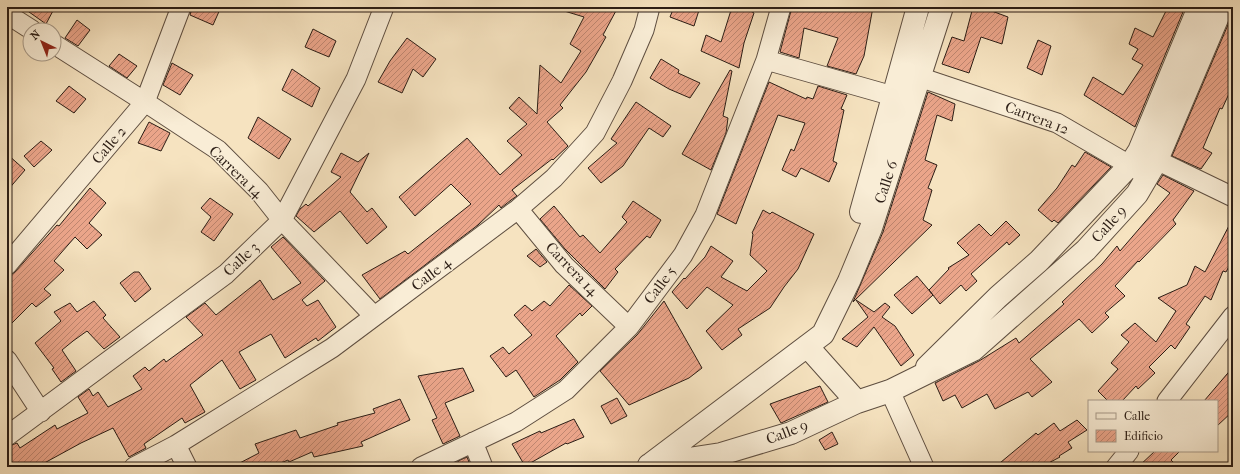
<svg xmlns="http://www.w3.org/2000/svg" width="1240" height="474" font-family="'IM FELL French Canon',serif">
<defs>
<pattern id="building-hatch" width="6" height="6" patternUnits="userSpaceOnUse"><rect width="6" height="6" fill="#eba58a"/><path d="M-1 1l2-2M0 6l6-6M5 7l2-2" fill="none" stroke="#bf8670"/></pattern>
</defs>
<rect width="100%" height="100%" fill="#f6e3c0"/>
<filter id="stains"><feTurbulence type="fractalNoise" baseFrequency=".005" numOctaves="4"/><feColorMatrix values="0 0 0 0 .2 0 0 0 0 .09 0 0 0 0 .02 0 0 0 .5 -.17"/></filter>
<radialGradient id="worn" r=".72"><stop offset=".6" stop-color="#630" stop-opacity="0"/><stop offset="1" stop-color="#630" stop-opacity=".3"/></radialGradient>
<!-- building -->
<path fill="url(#building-hatch)" stroke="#2b1d15" d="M22 7H55L46 24Z
M192 7H221L213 25 190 15Z
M561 7H618L603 35 606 37 586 72 560 105 563 108 547 122 568 146 553 160 552 159 512 190 517 196 511 200 501 208 499 205 478 225 380 299 362 275 405 251 408 254 471 204 451 184 415 216 399 197 467 138 500 175 522 155 507 141 527 124 509 108 519 97 537 114 540 65 561 83 581 51 570 44 584 17 561 10Z
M674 7H700L694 26 670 17Z
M732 7H743L754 13 744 43 739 68 701 51 706 35 721 42Z
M792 7H873L864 56 856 74 827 66 838 38 804 28 799 58 780 52Z
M973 7H981L1008 17 1002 44 981 37 969 73 942 64 952 37 964 41Z
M1168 7H1172L1183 12 1135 127 1084 95 1093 77 1123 95 1143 65 1132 59 1138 49 1129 44 1135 28 1153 37Z
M1233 13V85L1222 109 1220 108 1203 148 1212 153 1201 169 1172 156Z
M77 20 90 30 78 46 65 38Z
M313 29 336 41 329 57 305 47Z
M407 38 436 59 423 77 413 69 402 93 378 82 390 61Z
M1038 40 1051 46 1042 75 1027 68Z
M119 54 137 66 127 78 109 66Z
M661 59 679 70 678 73 700 83 690 98 669 89 650 78Z
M172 63 193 75 180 95 163 85Z
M292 69 320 88 312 107 282 90Z
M730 70 732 71 723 116 728 118 726 133 711 170 682 154Z
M769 82 806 99 807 97 813 99 818 86 847 95 841 109 844 110 833 161 837 163 829 182 801 168 796 177 782 170 791 149 794 151 805 123 778 115 736 224 717 214Z
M69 86 86 99 74 113 56 101Z
M928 92 955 104 952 121 937 115 925 160 937 165 928 188 932 190 923 220 932 225 853 302 883 232Z
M636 102 671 126 663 137 649 128 623 166 601 183 588 168 617 143 611 139Z
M258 117 291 139 279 159 248 138Z
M149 122 170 133 161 151 138 143Z
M41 141 52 150 34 167 24 156Z
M1085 152 1111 167 1058 223 1054 220 1052 222 1038 210 1057 188 1072 165 1075 167Z
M341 153 358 162 369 153 350 192 367 212 372 208 387 227 367 244 340 211 314 232 296 216 300 209 306 204 308 206 341 177 331 172Z
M7 154 25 170 7 191Z
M1163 175 1194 191 1173 220 1176 224 1139 262 1138 261 1115 286 1125 296 1105 313 1109 317 1092 333 1079 319 1030 359 1052 382 1032 397 1028 392 995 409 987 394 962 408 955 395 943 401 935 383 979 361 1016 338 1019 343 1064 304 1062 302 1102 264 1117 246 1120 251 1170 193 1157 184Z
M90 188 106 203 89 223 102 235 87 249 75 237 54 261 64 270 44 289 51 295 36 307 32 303 7 328V278L15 272 57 225 59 226Z
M210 198 233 214 214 241 201 232 211 217 201 208Z
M633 201 661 220 650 238 647 236 615 269 618 272 605 289 565 249 540 219 554 206 580 237 583 235 600 253 627 222 622 217Z
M763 210 770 214 772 212 814 234 798 269 784 287 770 308 738 329 742 335 722 350 706 331 733 305 707 287 687 309 672 292 684 278 685 279 705 257 711 246 733 261 721 277 747 291 767 271 750 255 753 234 752 233Z
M1233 218V259L1226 272 1223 271 1211 300 1205 296 1186 324 1190 327 1175 349 1171 345 1149 367 1155 373 1138 389 1136 386 1122 401H1108L1098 391 1118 369 1111 363 1129 342 1121 335 1135 323 1156 342 1176 311 1158 298 1187 285 1195 266 1205 272Z
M1006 221 1020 235 1009 245 1007 242 971 274 977 281 966 291 961 285 940 304 929 290 949 269 948 268 969 255 957 243 979 224 991 236Z
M283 237 325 281 302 300 307 306 318 300 336 327 318 341 316 338 285 358 271 334 239 352 256 380 240 389 222 360 190 385 205 412 185 423 182 418 144 444 146 448 129 457 113 428 81 443 37 467H7V447L17 443 20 448 55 425 57 429 88 413 78 397 89 389 93 396 98 392 108 407 142 389 133 376 145 367 149 371 164 359 166 362 203 335 186 317 205 303 216 315 260 280 273 300 301 283 271 247Z
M536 249 547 262 540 267 527 256Z
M134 272H139L151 289 135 302 120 283Z
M917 276 933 295 912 314 894 295Z
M569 285 592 306 582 316 580 313 556 336 578 362 560 380 534 397 516 370 506 377 490 356 503 347 509 354 532 335 514 315 525 305 532 311 544 301 550 306Z
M856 300 874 312 885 303 890 307 882 317 895 326 914 355 901 366 874 327 857 347 842 339 868 317Z
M94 301 106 315 103 318 120 337 104 349 87 331 73 341 62 350 76 371 61 382 52 369 54 368 35 343 61 321 54 312 70 303 77 312Z
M664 301 702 368 689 378 629 405 600 371 637 335Z
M1233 367V411L1217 426V401H1204Z
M463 368 474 391 445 403 460 436 443 444 432 420 437 418 418 376Z
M820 386 828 402 781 423 770 404Z
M617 398 627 416 611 424 601 406Z
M400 399 410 420 361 442 363 446 314 457 312 452 289 462 288 460 271 467H232L259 453 255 444 296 430 300 438 338 425 337 423 375 413 373 409Z
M574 419 584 437 567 444 566 443 525 466 512 444 540 431 541 433Z
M1077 420 1087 430 1068 442 1072 448 1059 456 1060 457 1041 467H995L1036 433 1038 435 1054 423 1060 431Z
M832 432 838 444 825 450 819 440Z
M1155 451H1180L1171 460 1178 467H1138Z
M467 457 471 467H458V461Z"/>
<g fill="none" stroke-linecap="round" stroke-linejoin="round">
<!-- minor casing -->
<g stroke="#5e4e40" stroke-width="21">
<path id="minor" d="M7 14 32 30
M54 44 145 102 218 150 259 191 282 220 374 316
M766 60 907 100
M919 77 1057 123 1143 173
M1144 154 1233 197
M518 209 564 265 629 327
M7 265 145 102 181 7
M7 360 41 412
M890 391 924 467
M1167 401 1233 316
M7 436 226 274 282 220 356 79 384 7
M473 442 483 467
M176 445 187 467
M134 467 176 445 332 348 518 209 554 178 595 133 622 81 644 30 650 7
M421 467 516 422 566 390 629 327 683 255 705 215 766 60 781 7
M1116 467 1129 451"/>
</g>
<!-- tertiary casing -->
<g stroke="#5e4e40" stroke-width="24">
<path id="tertiary" d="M861 212 918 7
M807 346 857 402
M927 367 998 297 1039 261 1130 165 1139 151 1199 7
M652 463 823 334 849 281 871 228 942 7
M649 465 721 454 791 433 857 402 890 391 973 350 1086 250 1137 194 1157 160 1222 7"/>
</g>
<!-- minor -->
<use href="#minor" stroke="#f9edd6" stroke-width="19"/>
<!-- tertiary -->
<use href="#tertiary" stroke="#f9edd6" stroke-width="22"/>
</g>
<g text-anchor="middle" stroke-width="3" stroke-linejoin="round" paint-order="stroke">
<!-- street labels -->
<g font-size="15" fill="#2b1d15" stroke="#f9edd6">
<text transform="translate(1037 118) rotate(21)" y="5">Carrera 12</text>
<text transform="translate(109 145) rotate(-50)" y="5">Calle 2</text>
<text transform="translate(236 172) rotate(44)" y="5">Carrera 14</text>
<text transform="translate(886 182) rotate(-72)" y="5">Calle 6</text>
<text transform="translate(1109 224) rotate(-48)" y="5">Calle 9</text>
<text transform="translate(241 259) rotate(-43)" y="5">Calle 3</text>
<text transform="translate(572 269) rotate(46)" y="5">Carrera 14</text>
<text transform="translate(431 274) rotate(-37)" y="5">Calle 4</text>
<text transform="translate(660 285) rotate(-53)" y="5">Calle 5</text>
<text transform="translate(787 432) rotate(-21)" y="5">Calle 9</text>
</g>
</g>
<!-- margin -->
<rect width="1240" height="474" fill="none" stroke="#f6e3c0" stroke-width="24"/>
<rect x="8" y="8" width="1224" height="458" fill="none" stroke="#2b1d15" stroke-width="2"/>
<rect x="12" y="12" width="1216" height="450" fill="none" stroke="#2b1d15"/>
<!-- legend -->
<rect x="1088" y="400" width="130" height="52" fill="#f9edd6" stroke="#a79a89"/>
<rect x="1096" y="413" width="20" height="6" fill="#f9edd6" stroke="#a79a89"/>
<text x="1124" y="420" font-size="12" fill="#2b1d15">Calle</text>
<rect x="1096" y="430" width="20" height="12" fill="url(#building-hatch)" stroke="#a79a89"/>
<text x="1124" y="440" font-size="12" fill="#2b1d15">Edificio</text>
<!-- north arrow -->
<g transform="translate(42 42) rotate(317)"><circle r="19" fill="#f9edd6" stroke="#a79a89"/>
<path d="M0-3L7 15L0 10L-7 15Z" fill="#8f2418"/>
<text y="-6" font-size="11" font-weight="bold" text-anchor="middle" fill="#2b1d15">N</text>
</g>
<rect width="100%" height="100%" filter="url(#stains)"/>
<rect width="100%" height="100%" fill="url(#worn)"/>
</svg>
